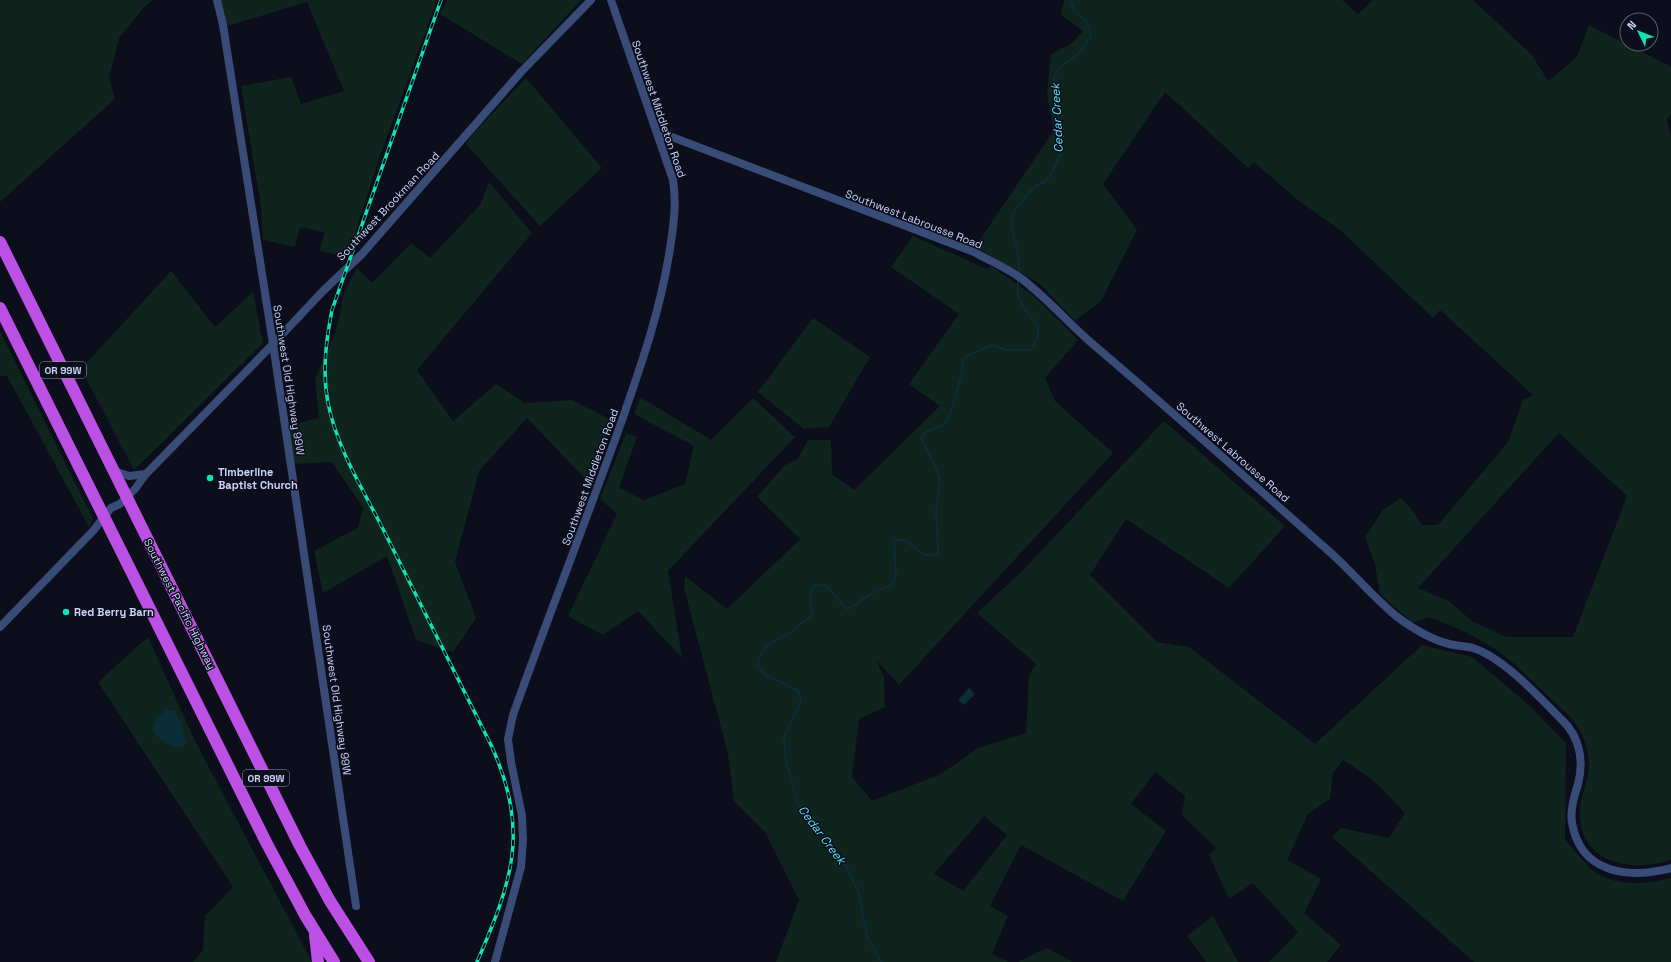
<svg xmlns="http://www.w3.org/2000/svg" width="1671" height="962" font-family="'Space Grotesk',sans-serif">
<rect width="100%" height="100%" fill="#0c0e1b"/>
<!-- green -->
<path fill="#0f241d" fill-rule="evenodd" d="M0 0H153L146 5 119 38 109 78 115 99 0 202Z
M221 0H437L380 156 347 257 320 251 324 232 300 227 295 247 263 240 261 207 241 86 291 77 301 104 344 91 307 2 227 26Z
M447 0H581L522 64 440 14Z
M1064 0H1342L1358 14 1373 0H1473L1532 55 1548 81 1577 57 1589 25 1671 67V114L1667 119 1671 137V860C1630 873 1578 863 1580 810 1580 801 1584 792 1586 783 1591 767 1589 748 1581 733 1573 717 1559 706 1547 695 1532 681 1518 666 1502 654 1480 638 1454 626 1429 617L1413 623 1380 594 1375 564 1365 537 1383 510 1400 498 1410 507 1422 525H1438L1508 442 1523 400 1533 395 1440 310 1433 318 1339 229 1299 201 1254 162 1248 168 1165 92 1103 184 1137 230 1101 301 1075 321 1040 284 975 247 1054 130 1047 95 1051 54 1071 44 1083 31 1061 15ZM1559 433 1627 496 1573 637H1507L1472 621 1449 601 1418 588Z
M526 78 602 168 540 226 466 144 472 135Z
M489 182 532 233 417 370 453 421 496 384 525 403 572 400 611 420 593 487 527 418 479 471 455 562 476 618 453 652 416 640 387 556 323 593 314 551 358 528 363 508 332 462 293 464 287 426 319 418 315 379 336 331 344 293 357 268 372 283 411 243 430 258 480 205Z
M913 236 987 269 991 266 1034 296 1078 340 1045 378 1055 401 1113 453 899 685 876 660 884 677 885 707 859 719 852 777 872 801 941 774 978 748 1026 733 1029 675 1036 664 977 613 1021 572 1164 421 1285 526 1229 588 1126 519 1090 575 1157 642 1189 647 1315 744 1422 645 1472 657 1530 706 1566 743 1565 839C1573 849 1582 860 1591 869 1612 887 1646 885 1671 878V962H1474L1332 837 1341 828 1389 838 1405 813 1373 780 1343 760 1333 773 1330 799 1308 814 1287 860 1321 879 1304 913 1341 945 1327 962H1269L1298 932 1253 883 1229 899 1209 855 1216 848 1182 815 1185 796 1155 772 1131 804 1166 831 1123 901 1021 845 990 906 1008 916 992 954 1008 962H776L799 900 765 832 734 801 728 754 684 588 685 576 727 609 800 539 757 497 784 466 798 459 808 440H831L832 474 854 490 940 406 909 384 959 314 891 267ZM984 816 1007 835 963 891 934 874Z
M171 271 215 327 253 292 263 343 134 470 81 369Z
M813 318 870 357 829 427 804 429 758 392Z
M0 331 93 519 89 527 7 376H0Z
M640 397 711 440 753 398 795 437 668 571 682 658 638 611 603 635 568 616 617 514 600 499 626 433 637 437 619 488 644 500 685 484 694 446 634 414Z
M148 637 195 741 312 962H193L203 950 205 916 233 887 98 682Z
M1213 916 1238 962H1206L1187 936Z
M1047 948 1072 962H1018Z"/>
<!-- water -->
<path fill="#0d2c39" d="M969 688 975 694 964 705 958 700Z
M166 710 174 711 180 720 186 745 177 748C165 743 159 740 152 729L156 718Z"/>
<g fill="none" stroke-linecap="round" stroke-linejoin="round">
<!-- stream -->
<path stroke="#0d2c39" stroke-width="2" d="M1019 273V261L1011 221 1015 209 1035 186 1044 182 1050 175 1061 154 1054 113V77L1060 67 1078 54 1091 37 1087 21 1075 13 1070 0
M881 962 867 937 859 893 846 866 835 855 823 834 808 819 797 802 785 755 784 737 801 702 799 691 766 675 758 667V660L765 647 791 632 812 615 810 595 814 586 824 584 847 609C854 607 857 603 863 599 872 592 880 588 891 586L896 575 894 540H905L924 555H936L938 552 936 512 940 479 936 467 921 438 926 432 945 424 949 417 961 377 963 362 967 356 992 345 1007 350H1030C1052 322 1024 321 1018 295 1017 291 1018 284 1018 279"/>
<!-- minor -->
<path stroke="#394b77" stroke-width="8" d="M658 136 672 137 974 252C990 261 1007 268 1022 279 1048 299 1070 325 1095 346 1175 414 1253 484 1332 554 1354 574 1373 597 1396 616 1412 628 1429 639 1449 644 1457 646 1466 646 1473 648 1504 658 1539 697 1562 720 1580 737 1584 761 1578 784 1574 797 1570 810 1572 823 1581 874 1629 879 1671 868
M356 906 273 344 323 291 362 254 521 72 591 0
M495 962 521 867 523 840 522 816 511 762 508 739 513 715C548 617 586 521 621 423 641 365 659 315 669 255 673 229 677 206 673 180L611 0"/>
<!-- tertiary -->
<path stroke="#394b77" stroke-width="8" d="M114 471 129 476 146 474
M0 627 93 531 111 508 120 504 135 489 146 474 273 344 223 25 217 0"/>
<!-- trunk -->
<path stroke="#bd50e4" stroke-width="12" d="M0 242 300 846 330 901 369 962
M0 308 266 842 305 915 334 962
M315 935 318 962"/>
<!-- rail casing -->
<g stroke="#0de3b3" stroke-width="3.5">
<path id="rail" d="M441 0 332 310C326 341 322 371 328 403 337 449 364 491 385 533 421 604 456 676 492 747 530 833 512 881 477 962"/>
</g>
<!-- rail -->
<use href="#rail" stroke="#0c0e1b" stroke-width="2" stroke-dasharray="6" stroke-linecap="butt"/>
</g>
<!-- markers -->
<g fill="#0de3b3" stroke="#0c0e1b" stroke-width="1.5">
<circle cx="210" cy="478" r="4"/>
<circle cx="66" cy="612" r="4"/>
</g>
<g text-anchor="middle" stroke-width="3" stroke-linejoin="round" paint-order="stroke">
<!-- shield labels -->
<g fill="#0c0e1b" stroke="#9098b8" stroke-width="1">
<rect x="40" y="362" width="46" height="16" rx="3"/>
<rect x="243" y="770" width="46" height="16" rx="3"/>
</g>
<g font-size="10" font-weight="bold" fill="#c9d3fc">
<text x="63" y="374">OR 99W</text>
<text x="266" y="782">OR 99W</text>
</g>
<!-- street labels -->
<g font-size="11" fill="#c9d3fc" stroke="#0c0e1b">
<text transform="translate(659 109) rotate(71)" y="4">Southwest Middleton Road</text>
<text transform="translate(388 206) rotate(-47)" y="4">Southwest Brookman Road</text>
<text transform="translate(914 219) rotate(21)" y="4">Southwest Labrousse Road</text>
<text transform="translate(289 380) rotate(81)" y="4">Southwest Old Highway 99W</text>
<text transform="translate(1233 452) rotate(41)" y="4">Southwest Labrousse Road</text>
<text transform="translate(590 477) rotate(-70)" y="4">Southwest Middleton Road</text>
<text transform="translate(180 604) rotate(63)" y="4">Southwest Pacific Highway</text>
<text transform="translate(337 700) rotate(82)" y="4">Southwest Old Highway 99W</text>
</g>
<!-- poi labels -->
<g font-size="11" font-weight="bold" fill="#c9d3fc" stroke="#0c0e1b" text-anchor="start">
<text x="218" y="476">Timberline<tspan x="218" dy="13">Baptist Church</tspan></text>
<text x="74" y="616">Red Berry Barn</text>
</g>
<!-- water labels -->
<g font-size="12" font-style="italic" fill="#5de0f5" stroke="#0c0e1b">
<text transform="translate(1057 118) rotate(-93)" y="4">Cedar Creek</text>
<text transform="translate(822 835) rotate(53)" y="4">Cedar Creek</text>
</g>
</g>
<!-- north arrow -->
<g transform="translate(1639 32) rotate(313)"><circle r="19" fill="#0c0e1b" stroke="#585d75"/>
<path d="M0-3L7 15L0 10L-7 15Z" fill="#0de3b3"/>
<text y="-6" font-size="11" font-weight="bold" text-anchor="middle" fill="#c9d3fc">N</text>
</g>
</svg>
